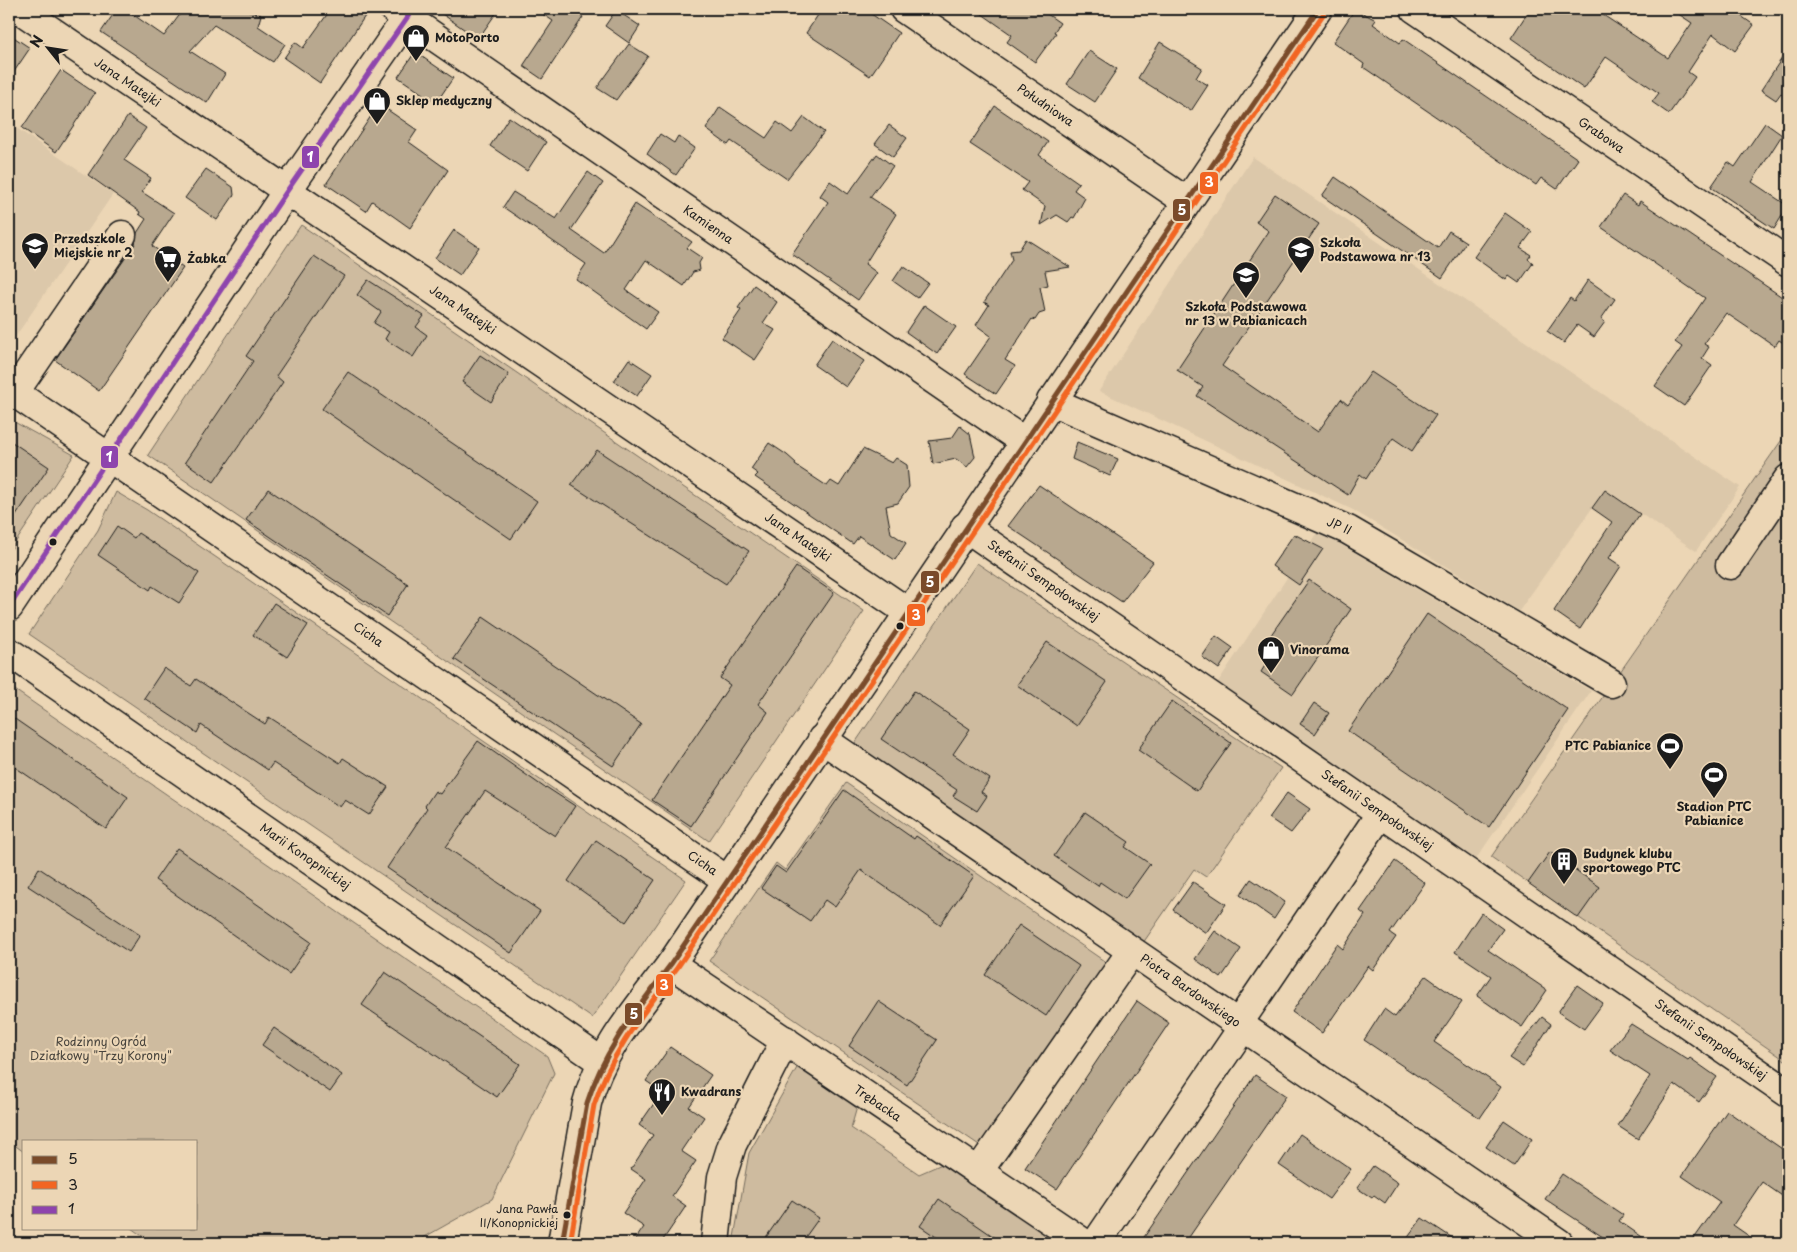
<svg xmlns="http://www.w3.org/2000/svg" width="1797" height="1252" font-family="'Playpen Sans',sans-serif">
<rect width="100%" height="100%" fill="#ecd6b5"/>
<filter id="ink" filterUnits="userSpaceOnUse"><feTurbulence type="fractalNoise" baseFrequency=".02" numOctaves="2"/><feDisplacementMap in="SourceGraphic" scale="10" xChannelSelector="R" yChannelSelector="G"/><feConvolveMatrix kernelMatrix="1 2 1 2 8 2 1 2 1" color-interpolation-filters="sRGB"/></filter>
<g filter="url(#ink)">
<!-- built -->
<path fill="#dcc8aa" d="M9 123 113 194 9 346Z
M1253 157 1740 487 1696 551 1605 490 1519 611 1353 510 1099 391Z
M1318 531 1591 691 1465 875 1208 697Z"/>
<!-- green -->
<path fill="#cebb9f" stroke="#756c5e" d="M301 225 864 611 709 841 148 455Z
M9 419 74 455 9 552Z
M1788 431V1062L1491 857Z
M116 492 147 510 686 880 592 1018 29 634 98 530Z
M977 563 1281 768 1206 877 1194 869 1143 943 853 746Z
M9 686 547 1056 554 1073 492 1199 414 1243H152L131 1228H196V1141H24V1152L9 1141Z
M846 783 1107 963 982 1147 709 961 776 863 785 870Z
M798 1066 857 1107 851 1128 919 1174 942 1164 1062 1243H733L749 1153Z"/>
<!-- building -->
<path fill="#b8a88f" stroke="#1c1c1c" d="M117 9H125L164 36 184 9H243L261 15 258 26 285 44 273 62 214 25 190 51 225 74 207 103 101 32Z
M331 9H354L365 16 320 83 284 58 295 42 303 48Z
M435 9H499L478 39Z
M535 9H571L583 17 542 79 523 66 553 21Z
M822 9H864L899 33 870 76 806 33Z
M975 9H1040L1060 23 1054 32 1056 33 1035 62 1007 42 1012 35Z
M1355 9 1376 20 1373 24 1400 43 1403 39 1578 159 1557 189 1541 178 1536 185 1363 67 1364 64 1333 42Z
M1530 9H1594L1668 58 1692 23 1671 9H1748L1741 16 1754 25 1735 51 1713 34 1688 72 1695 77 1669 114 1652 102 1659 93 1606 57 1584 89 1511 38Z
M616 10 640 26 629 43 605 26Z
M9 34 30 48 9 79Z
M1160 42 1202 68 1196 78 1208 85 1191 111 1138 78Z
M629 44 648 56 616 100 597 88Z
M1788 49V98L1781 93 1776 100 1761 90Z
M1089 51 1117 69 1095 102 1067 84Z
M415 52 453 78 436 103 398 77Z
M61 70 95 93 56 152 22 128Z
M379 104 417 130 409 142 448 170 410 228 372 201 366 211 326 184Z
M995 106 1048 142 1039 155 1079 183 1074 190 1085 198 1074 218 1072 217 1068 222 1057 215 1041 225 1045 206 1022 190 1028 182 970 144Z
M720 107 766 138 777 122 792 133 804 117 824 132 787 179 731 141 728 145 706 129Z
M128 116 146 128 124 160 151 178 142 192 174 213 152 246 183 268 99 391 55 360 135 244 137 233 146 219 139 214 140 212 88 175Z
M509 117 546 142 527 171 490 146Z
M1765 123 1782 135 1752 182 1788 206 1774 229 1711 187 1728 162 1735 167Z
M889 125 907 138 893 157 875 144Z
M660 134 674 143 678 136 695 148 676 175 647 154Z
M877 154 893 166 870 197 896 214 865 264 877 273 858 300 792 254 828 202 820 196 830 181 848 194Z
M206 169 233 187 234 195 217 220 185 198Z
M588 172 603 183 571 230 604 253 635 204 692 242 687 248 702 258 699 263 700 270 693 272 684 286 646 260 626 290 658 312 646 329 576 279 586 264 503 207 513 192 556 219Z
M1335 177 1438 248 1449 231 1466 242 1442 278 1322 196Z
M1275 194 1319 224 1222 366 1318 432 1341 399 1348 405 1371 372 1436 415 1412 451 1393 438 1366 479 1360 474 1348 495 1197 396 1203 387 1177 370 1269 231 1256 222Z
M1623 195 1638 205 1640 201 1788 301V346L1779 340 1775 346 1726 313 1704 344 1709 347 1702 358 1712 365 1684 406 1655 386 1682 347 1675 342 1705 298 1601 227Z
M1505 213 1532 232 1520 248 1531 255 1528 259 1533 263 1519 283 1509 276 1506 280 1474 257Z
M454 230 479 247 460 275 435 258Z
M1026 239 1070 267 1045 271 1048 285 1040 287 1045 312 1039 314 1035 320 1032 319 1005 360 1015 366 996 394 965 374 991 336 976 325 989 305 984 302 1012 260 1010 251 1019 250Z
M314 256 344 276 276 376 283 382 214 482 185 462 253 361 246 356Z
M903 266 928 283 917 298 893 281Z
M368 280 424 316 416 327 427 335 413 357 385 339 389 332 374 323 381 312 357 295Z
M1588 280 1615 299 1601 319 1605 322 1594 337 1577 325 1564 343 1547 331 1570 298 1574 301Z
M754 285 777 302 763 323 775 330 755 360 722 338 741 310 738 308Z
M924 305 956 327 937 354 906 332Z
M832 339 864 361 846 387 814 365Z
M480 355 509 374 491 402 462 382Z
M629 359 652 374 637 396 614 381Z
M348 372 537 501 511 539 322 409Z
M960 426 970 434 975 457 967 467 956 459 933 464 929 441 952 438Z
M9 440 49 467 9 526Z
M1077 442 1118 459 1110 476 1072 459Z
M769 443 787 455 796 463 795 465 827 486 831 481 839 486 863 449 892 463 896 458 907 465 909 487 898 503 886 506 891 533 906 543 895 560 859 536 853 544 755 477 758 474 751 469Z
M597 450 749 551 726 584 571 485Z
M1039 485 1153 562 1122 602 1008 526Z
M268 489 408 584 387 616 246 520Z
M1605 490 1640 514 1609 558 1621 566 1580 629 1554 611 1612 522 1592 508Z
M117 526 134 538 138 533 199 573 179 603 152 586 150 590 98 555Z
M1294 534 1323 549 1299 585 1272 566Z
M796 567 834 593 758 704 768 712 691 826 652 800 730 685 720 678Z
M1309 580 1351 609 1293 694 1261 672 1269 659 1259 652Z
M274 603 308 625 287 657 253 635Z
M1427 614 1568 710 1489 827 1348 731Z
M483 617 641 724 613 766 454 659Z
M1216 636 1233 648 1219 669 1202 657Z
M1047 642 1107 682 1077 726 1017 685Z
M164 668 191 686 196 679 265 724 269 717 340 763 343 758 388 787 369 815 345 800 340 807 273 763 268 770 201 725 197 733 144 698Z
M914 691 970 729 953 754 990 779 981 792 987 796 977 811 953 796 957 790 881 739Z
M1172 701 1231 743 1197 791 1138 750Z
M1314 703 1329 713 1315 734 1300 724Z
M9 715 128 797 106 829 9 763Z
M478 741 545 788 546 787 575 806 555 836 485 791 446 847 540 911 511 953 387 868 427 808 425 806 435 791 440 794Z
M844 790 914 839 916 836 974 876 940 925 861 870 835 907 825 900 810 921 761 888 776 866 786 873Z
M1287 793 1310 809 1291 833 1269 818Z
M1085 812 1129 842 1125 847 1150 864 1125 899 1100 882 1098 886 1054 856Z
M596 840 655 880 626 922 568 881Z
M177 848 311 942 289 974 155 880Z
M1550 852 1600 887 1578 918 1528 883Z
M1395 861 1425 883 1390 933 1396 937 1373 970 1368 966 1322 1033 1292 1012 1337 944 1343 949 1365 915 1360 911Z
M39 868 140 935 129 952 28 886Z
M1251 879 1285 902 1274 919 1240 895Z
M1193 882 1226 904 1206 933 1173 910Z
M1481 913 1503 929 1488 950 1547 990 1522 1027 1477 996 1491 976 1455 952Z
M1019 925 1079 966 1046 1016 985 975Z
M1215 931 1241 949 1221 978 1195 959Z
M385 972 520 1064 497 1097 362 1005Z
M1426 976 1462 1002 1434 1042 1501 1087 1480 1118 1364 1040 1384 1009 1395 1017Z
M1577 985 1603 1003 1584 1029 1558 1012Z
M878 1001 937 1040 907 1085 849 1046Z
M1137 1001 1169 1023 1057 1189 1025 1168Z
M1542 1017 1551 1024 1523 1067 1509 1058Z
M1631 1024 1688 1060 1690 1058 1717 1077 1699 1102 1674 1084 1638 1139 1618 1126 1650 1076 1610 1050Z
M274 1028 342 1075 330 1092 262 1045Z
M670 1047 711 1075 689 1107 704 1117 681 1151 696 1161 672 1196 686 1206 661 1243H633L644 1227 623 1213 646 1179 631 1169 653 1135 639 1125 662 1092 646 1081Z
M1255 1075 1286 1096 1185 1243H1140Z
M1727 1111 1788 1153V1200L1762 1182 1733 1225 1759 1243H1691L1720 1202 1682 1176Z
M1504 1120 1532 1139 1514 1166 1486 1147Z
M1300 1134 1351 1169 1329 1199 1279 1165Z
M1373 1166 1398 1183 1385 1203 1374 1195 1372 1198 1357 1188Z
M1562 1174 1623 1215 1619 1221 1651 1243H1612L1545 1199Z
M939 1199 1003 1243H945L920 1226Z
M792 1200 819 1218 801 1243H762Z
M1422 1218 1460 1243H1404Z"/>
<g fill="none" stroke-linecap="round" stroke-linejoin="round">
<!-- minor casing -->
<g stroke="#1c1c1c" stroke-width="31">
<g id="minor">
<path id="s1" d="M19 9 908 612"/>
<path id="s2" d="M394 9 1023 441"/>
<path id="s3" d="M904 9 1186 201"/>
<path id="s4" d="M1415 9 1788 262"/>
<path id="s5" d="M9 389 727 880"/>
<path d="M14 393 122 235"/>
<path id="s6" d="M1051 401 1348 530 1611 683"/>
<path id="s7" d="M965 527 1788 1093"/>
<path d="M1730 565 1788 479"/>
<path d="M9 607 287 191 413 9"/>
<path id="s8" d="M9 652 602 1062"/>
<path id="s9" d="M822 739 1559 1243"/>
<path id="s10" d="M671 964 1084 1243"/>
<path d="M1238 1024 1381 813"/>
<path d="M978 1172 1131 952"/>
<path d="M562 1243 587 1103C600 1050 639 1007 671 964L1318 9"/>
<path d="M715 1243 722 1177 732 1145 785 1040"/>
<path d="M1096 1243 1243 1027"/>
</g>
</g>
<!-- minor -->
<use href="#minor" stroke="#ecd6b5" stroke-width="28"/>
<!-- bus-1 casing -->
<g stroke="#ecd6b5" stroke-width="9">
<path id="bus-1" d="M562 1243 587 1103C604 1049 638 1008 671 964L1318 9"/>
</g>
<!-- bus-2 casing -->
<g stroke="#ecd6b5" stroke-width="9">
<path id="bus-2" d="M570 1243 594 1105C611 1052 644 1012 677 968L1324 13"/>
</g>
<!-- bus-3 casing -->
<g stroke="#ecd6b5" stroke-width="9">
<path id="bus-3" d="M9 607 287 191 413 9"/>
</g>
<!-- bus-1 -->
<use href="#bus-1" stroke="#7a4b2a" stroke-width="5"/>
<!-- bus-2 -->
<use href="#bus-2" stroke="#f26522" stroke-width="5"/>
<!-- bus-3 -->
<use href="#bus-3" stroke="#8e44ad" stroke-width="5"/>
</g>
</g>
<!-- icons -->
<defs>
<g id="shop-pin" transform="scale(1.4375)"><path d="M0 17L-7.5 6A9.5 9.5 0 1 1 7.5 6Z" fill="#1c1c1c" stroke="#ecd6b5"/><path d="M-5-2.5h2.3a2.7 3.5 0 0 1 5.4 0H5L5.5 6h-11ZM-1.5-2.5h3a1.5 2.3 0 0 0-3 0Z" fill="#fff"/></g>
<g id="school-pin" transform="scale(1.4375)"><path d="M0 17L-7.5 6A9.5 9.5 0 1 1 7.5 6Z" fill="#1c1c1c" stroke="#ecd6b5"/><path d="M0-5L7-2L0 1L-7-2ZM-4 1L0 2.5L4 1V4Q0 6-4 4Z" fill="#fff"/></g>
<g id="supermarket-pin" transform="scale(1.4375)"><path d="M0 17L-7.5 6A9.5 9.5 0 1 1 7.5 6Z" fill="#1c1c1c" stroke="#ecd6b5"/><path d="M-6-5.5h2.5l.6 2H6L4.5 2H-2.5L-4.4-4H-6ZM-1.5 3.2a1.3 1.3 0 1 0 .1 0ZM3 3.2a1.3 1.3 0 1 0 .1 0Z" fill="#fff"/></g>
<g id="stadium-pin" transform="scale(1.4375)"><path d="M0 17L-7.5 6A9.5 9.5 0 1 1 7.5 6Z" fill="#1c1c1c" stroke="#ecd6b5"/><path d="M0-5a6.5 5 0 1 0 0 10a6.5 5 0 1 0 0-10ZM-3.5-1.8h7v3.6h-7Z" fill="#fff"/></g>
<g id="building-pin" transform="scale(1.4375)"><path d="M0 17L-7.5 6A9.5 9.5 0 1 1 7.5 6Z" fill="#1c1c1c" stroke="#ecd6b5"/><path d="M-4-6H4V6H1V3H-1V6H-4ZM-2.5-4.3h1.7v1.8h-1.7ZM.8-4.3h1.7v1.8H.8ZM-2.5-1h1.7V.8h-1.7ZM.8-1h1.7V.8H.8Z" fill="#fff"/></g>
<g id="restaurant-pin" transform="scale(1.4375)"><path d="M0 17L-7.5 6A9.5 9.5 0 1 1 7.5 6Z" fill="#1c1c1c" stroke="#ecd6b5"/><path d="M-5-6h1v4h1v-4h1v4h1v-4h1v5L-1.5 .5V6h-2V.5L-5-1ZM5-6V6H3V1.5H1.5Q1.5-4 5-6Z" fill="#fff"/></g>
</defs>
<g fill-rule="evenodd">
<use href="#shop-pin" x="416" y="38"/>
<use href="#shop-pin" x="377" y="101"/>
<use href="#school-pin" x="35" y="246"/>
<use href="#school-pin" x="1301" y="250"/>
<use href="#supermarket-pin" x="168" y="259"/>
<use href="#school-pin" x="1246" y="275"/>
<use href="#shop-pin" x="1271" y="650"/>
<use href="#stadium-pin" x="1670" y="746"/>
<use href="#stadium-pin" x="1714" y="775"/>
<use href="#building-pin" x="1564" y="861"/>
<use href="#restaurant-pin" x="662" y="1092"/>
</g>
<!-- markers -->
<g fill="#1c1c1c" stroke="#ecd6b5" stroke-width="2">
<circle cx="53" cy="542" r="4.5"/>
<circle cx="900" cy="626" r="4.5"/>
<circle cx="567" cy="1215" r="4.5"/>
</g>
<g text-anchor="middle" stroke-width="4.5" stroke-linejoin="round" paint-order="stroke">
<!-- bus labels -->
<g font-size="11" fill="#1c1c1c" stroke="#ecd6b5" text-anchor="end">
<text x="558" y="1213">Jana Pawła<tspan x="558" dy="14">II/Konopnickiej</tspan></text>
</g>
<!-- poi labels -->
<g font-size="12" font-weight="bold" fill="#1c1c1c" stroke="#ecd6b5" text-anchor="start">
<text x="435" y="42">MotoPorto</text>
<text x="396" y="105">Sklep medyczny</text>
<text x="54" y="243">Przedszkole<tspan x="54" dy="14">Miejskie nr 2</tspan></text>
<text x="1320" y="247">Szkoła<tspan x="1320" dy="14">Podstawowa nr 13</tspan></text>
<text x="187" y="263">Żabka</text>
<text x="1246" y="311" text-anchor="middle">Szkoła Podstawowa<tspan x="1246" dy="14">nr 13 w Pabianicach</tspan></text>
<text x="1290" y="654">Vinorama</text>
<text x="1651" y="750" text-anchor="end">PTC Pabianice</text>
<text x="1714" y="811" text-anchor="middle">Stadion PTC<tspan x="1714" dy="14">Pabianice</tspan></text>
<text x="1583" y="858">Budynek klubu<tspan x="1583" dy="14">sportowego PTC</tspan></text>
<text x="681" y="1096">Kwadrans</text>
</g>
<!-- street labels -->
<g font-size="12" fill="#1c1c1c" stroke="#ecd6b5">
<text dy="4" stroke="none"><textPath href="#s1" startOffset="131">Jana Matejki</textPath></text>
<text dy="4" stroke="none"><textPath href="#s3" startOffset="171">Południowa</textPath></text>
<text dy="4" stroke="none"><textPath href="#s4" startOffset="225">Grabowa</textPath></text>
<text dy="4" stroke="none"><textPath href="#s2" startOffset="381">Kamienna</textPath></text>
<text dy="4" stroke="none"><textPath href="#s1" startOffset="536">Jana Matejki</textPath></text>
<text dy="4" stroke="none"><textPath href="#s6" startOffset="314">JP II</textPath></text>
<text dy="4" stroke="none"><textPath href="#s1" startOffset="941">Jana Matejki</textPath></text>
<text dy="4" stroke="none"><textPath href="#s7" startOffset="95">Stefanii Sempołowskiej</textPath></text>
<text dy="4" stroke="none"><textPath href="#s5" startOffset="435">Cicha</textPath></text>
<text dy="4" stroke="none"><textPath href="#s7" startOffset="500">Stefanii Sempołowskiej</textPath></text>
<text dy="4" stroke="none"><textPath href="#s8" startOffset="360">Marii Konopnickiej</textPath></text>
<text dy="4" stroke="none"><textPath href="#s5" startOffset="840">Cicha</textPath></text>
<text dy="4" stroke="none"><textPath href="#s9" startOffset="446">Piotra Bardowskiego</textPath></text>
<text dy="4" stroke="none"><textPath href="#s7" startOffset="905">Stefanii Sempołowskiej</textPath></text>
<text dy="4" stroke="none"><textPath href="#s10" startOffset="249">Trębacka</textPath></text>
</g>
<!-- park labels -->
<g font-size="12" fill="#48443d" stroke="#ecd6b5">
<text x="101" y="1046">Rodzinny Ogród<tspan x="101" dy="14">Działkowy "Trzy Korony"</tspan></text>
</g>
</g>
<g stroke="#ecd6b5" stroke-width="2">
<rect x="301" y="145" width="19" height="24" rx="5" fill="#8e44ad"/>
<rect x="1199" y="171" width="20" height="24" rx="5" fill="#f26522"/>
<rect x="1172" y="198" width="19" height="24" rx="5" fill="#7a4b2a"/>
<rect x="100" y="445" width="19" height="24" rx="5" fill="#8e44ad"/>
<rect x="920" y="570" width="20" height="24" rx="5" fill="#7a4b2a"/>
<rect x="906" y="603" width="20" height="24" rx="5" fill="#f26522"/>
<rect x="655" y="973" width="19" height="24" rx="5" fill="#f26522"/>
<rect x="624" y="1002" width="19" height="24" rx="5" fill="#7a4b2a"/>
</g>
<g font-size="14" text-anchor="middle" font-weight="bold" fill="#fff">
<text x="310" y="162">1</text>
<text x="1209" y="187">3</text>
<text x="1182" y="215">5</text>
<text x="109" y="462">1</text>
<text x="930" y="587">5</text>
<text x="916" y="620">3</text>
<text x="664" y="990">3</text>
<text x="634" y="1019">5</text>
</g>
<!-- margin -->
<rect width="1797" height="1252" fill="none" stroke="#ecd6b5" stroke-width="30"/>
<rect x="15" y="15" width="1767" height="1222" fill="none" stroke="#1c1c1c" stroke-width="2" filter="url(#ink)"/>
<!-- legend -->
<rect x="22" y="1140" width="175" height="90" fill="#ecd6b5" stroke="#998c78"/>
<rect x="32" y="1156" width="25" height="8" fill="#7a4b2a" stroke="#998c78"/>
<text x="68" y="1164" font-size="15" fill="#1c1c1c">5</text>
<rect x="32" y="1181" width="25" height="8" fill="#f26522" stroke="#998c78"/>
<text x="68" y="1190" font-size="15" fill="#1c1c1c">3</text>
<rect x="32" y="1206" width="25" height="8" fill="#8e44ad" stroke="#998c78"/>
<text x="68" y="1214" font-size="15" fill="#1c1c1c">1</text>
<!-- north arrow -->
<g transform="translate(48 48) rotate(300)" stroke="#ecd6b5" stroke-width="4" paint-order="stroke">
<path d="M0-4L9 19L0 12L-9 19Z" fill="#1c1c1c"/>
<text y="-8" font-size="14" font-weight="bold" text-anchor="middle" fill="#1c1c1c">N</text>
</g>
</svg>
